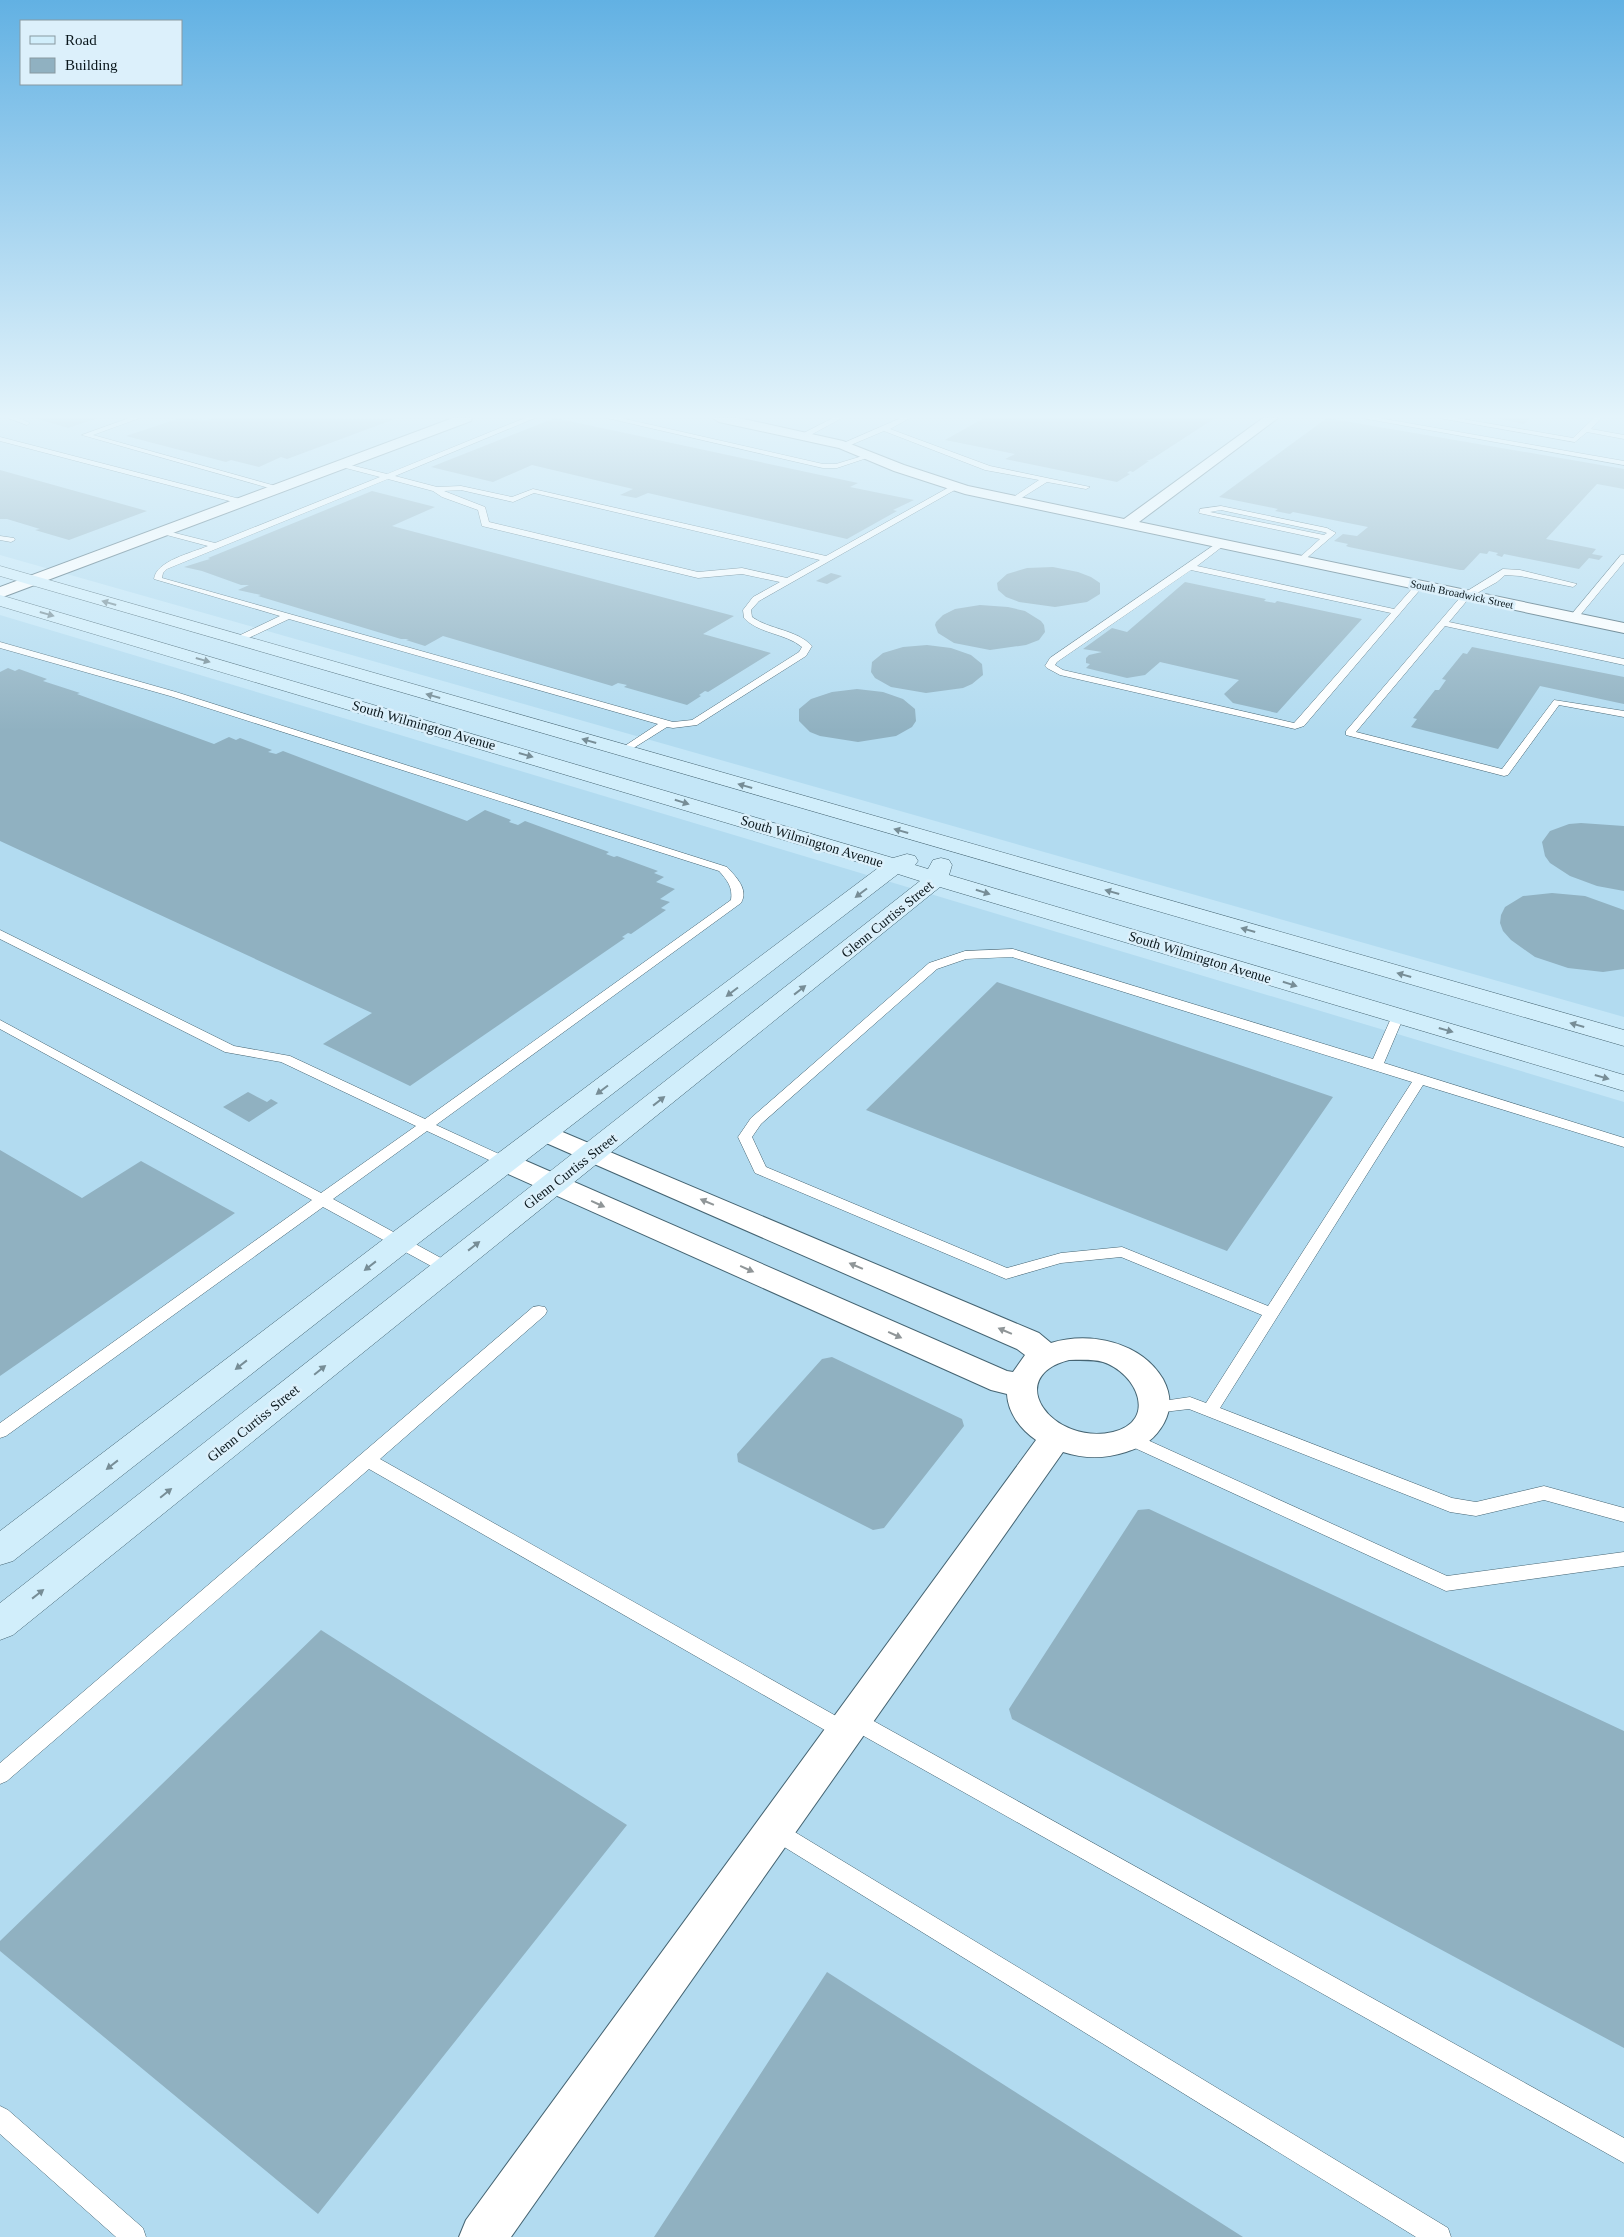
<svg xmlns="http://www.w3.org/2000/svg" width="1624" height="2237" font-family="Georgia,serif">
<rect width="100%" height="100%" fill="#c4e6f7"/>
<!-- built -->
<path fill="#b2dbf0" d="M0 418H1624V1017L0 555Z
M0 615 1624 1102V2237H0Z"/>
<!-- building -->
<path fill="#90b1c1" d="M35 418H95V419L68 428Z
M180 418 207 420 213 418 395 419 287 459 281 457 259 467 231 460 226 462 126 436Z
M555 418 858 483 850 487 914 500 893 510 897 511 847 539 648 493 636 498 620 495 633 489 532 465 493 482 431 467Z
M984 418H1215L1152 459 1146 461H1149L1133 472 1130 471 1127 473 1130 474 1117 482 1005 459 1015 454 945 440Z
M1327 418 1624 469V489L1597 484 1546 539 1596 549 1592 554 1603 556 1599 560 1589 558 1579 569 1504 554 1502 557 1496 555 1498 553 1489 551 1487 554 1480 553 1464 570H1460L1349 547 1346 546 1348 544 1334 541 1343 534 1357 536 1368 527 1293 512 1290 514 1275 511 1278 509 1219 497Z
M1496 418H1530L1524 424Z
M0 470 147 511 69 540 35 530 40 529 7 519H0Z
M372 491 435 507 392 526 734 616 703 634 771 653 708 692 705 691 699 695 701 696 687 705 624 687 627 685 618 683 612 686 443 636 425 646 406 640 409 639H401L258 596 261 595 238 590 249 585H241L202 571 184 567 203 561 210 559 208 558Z
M1053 567 1078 572 1091 577 1100 583V594L1087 602 1055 607 1019 602 1006 597 998 590 997 583 1007 574 1027 568Z
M831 573 842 576 827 584 816 581Z
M1185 582 1266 599 1264 601 1275 603 1277 601 1362 619 1277 713 1233 703 1224 694 1239 680 1160 662 1145 675 1127 678 1086 668 1090 664 1086 663V658L1089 655 1102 652 1083 649 1112 628 1127 632Z
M980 605 1008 607 1025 611 1041 621 1044 625 1045 632 1039 640 1026 645 990 650 954 643 938 633 935 625 936 622 943 615 955 609Z
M927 645 951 648 971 655 982 664 983 675 972 684 963 688 926 693 891 687 875 678 871 672 872 662 883 653 903 647Z
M1472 647 1624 677V704L1540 686 1498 749 1411 727 1417 719 1413 718 1435 690H1439L1446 680 1442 679 1463 653 1467 654Z
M8 668 15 671 19 669 47 679 43 681 80 693 77 694 214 744 229 737 236 740 240 738 272 750 268 752 276 754 283 751 467 821 485 810 511 820 509 822 518 825 525 821 609 852 606 854 614 857 617 856 658 871 654 873 664 877 656 882 675 889 660 899 670 902 661 908 666 910 631 934 628 933 622 937 625 938 410 1086 323 1044 372 1013 0 841V672Z
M857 689 883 692 903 699 915 709 916 721 912 727 896 736 858 742 820 736 810 732 799 721V709L811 699 832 692Z
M1581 823 1624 826V891L1597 886 1570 876 1550 863 1545 856 1542 842 1550 831 1569 824Z
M1552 893 1585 896 1624 910V969L1603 972 1568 968 1535 957 1511 940 1503 931 1500 923 1501 915 1505 907 1523 896Z
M997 982 1333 1097 1227 1251 866 1110Z
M248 1092 267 1102 271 1099 278 1103 249 1122 223 1107Z
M0 1150 82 1198 141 1161 235 1213 0 1376Z
M832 1357 962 1419 964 1426 884 1528 873 1530 738 1462 737 1454 822 1359Z
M1149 1509 1624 1731V2048L1012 1719 1009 1709 1138 1510Z
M321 1630 627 1825 318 2214 0 1951V1941Z
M827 1972 1243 2237H654Z"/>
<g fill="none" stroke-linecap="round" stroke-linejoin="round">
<!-- lane casing -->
<g stroke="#456472" stroke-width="1">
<path id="lane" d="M8 418H19L30 423 27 425Z
M129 418H140L93 435 283 488 276 490 82 435Z
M525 418H535L395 476 437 487 461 486 512 497 533 489 826 556 953 485 960 487 759 601 751 610 752 617C770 630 796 629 812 646L806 656 697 725 673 728 667 727 624 754 620 753V749L658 724 289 619 240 642H234V638L280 616 154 579C156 561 191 553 208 546L159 533V529L215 543 380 477 338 466V462L387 474ZM388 479 433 491 442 497 478 510 482 526 698 578 742 574 780 582 753 597 743 610 744 618C759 634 785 633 802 647L799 652 692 720 673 722 162 578 163 573 167 569ZM461 490 513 502 534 493 820 560 787 578 742 568 698 572 489 522 485 507 444 491Z
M607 418H621L823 464H836L869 454 873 456 837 468H823Z
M833 418H842L805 438 798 436Z
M901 418H910L890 429 990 466 1090 487 1086 489 1047 482 1015 502H1012V498L1039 480 985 470 884 431 846 447 839 445Z
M1362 418H1379L1624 461V465Z
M1439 418H1457L1573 438 1594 418H1601L1591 429 1624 435V439L1587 432 1575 442Z
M0 437 244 500 245 502 241 504 0 441Z
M1221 506 1327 528 1336 533 1302 562 1298 560 1299 558 1320 539 1199 513 1200 509ZM1221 510 1324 532 1327 533 1324 535 1210 512Z
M0 536 14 538 15 540 11 542 0 540Z
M1220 541 1227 543 1197 566 1394 609 1417 583 1424 585 1304 726 1295 729 1060 675 1047 668 1045 666 1050 658ZM1191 570 1391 613 1294 723 1063 670 1055 665 1057 662Z
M1621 555H1624V562L1577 619H1571V615Z
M1503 569 1520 570 1577 584 1573 587 1520 576 1505 575 1497 582 1470 597 1449 622 1624 659V665L1445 626 1356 732 1502 769 1554 700 1624 711V717L1559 705 1508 775 1504 776 1346 735V731L1464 593Z
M0 642 176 692 727 867C736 877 749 889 741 903L436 1125 512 1160 514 1163 512 1166H502L427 1131 333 1199 452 1264 455 1268 452 1272H442L323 1207 6 1436 0 1438V1423L312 1200 0 1029V1020L321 1193 416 1126 281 1062 225 1052 0 939V930L234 1046 290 1056 425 1119 731 900C733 887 727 880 719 871L170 696 0 648Z
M1013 949 1373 1059 1392 1016 1398 1012 1403 1013 1404 1016 1384 1063 1624 1138V1147L1423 1085 1220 1408 1452 1498 1476 1502 1544 1486 1624 1508V1522L1544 1500 1476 1516 1450 1512 1189 1409 1155 1413 1149 1411 1147 1407 1149 1403 1190 1397 1206 1403 1262 1315 1121 1257 1061 1263 1006 1279 755 1173 738 1137 751 1118 929 963 965 951ZM1012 957 1412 1082 1268 1306 1122 1247 1061 1253 1007 1268 766 1167 752 1137 761 1124 937 969 966 959Z
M539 1306 545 1307 547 1311 545 1315 380 1459 845 1721 847 1714 854 1711 861 1714 1624 2138V2163L853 1730 851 1737 844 1740 837 1737 369 1469 7 1781 0 1784V1763L533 1307Z
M1132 1433 1447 1576 1624 1552V1566L1446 1591 1126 1444 1124 1439 1126 1434Z
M775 1820 1448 2228 1451 2237H1416L768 1837 765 1830 768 1823Z
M0 2106 8 2110 143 2228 146 2237H116L0 2134Z"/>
</g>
<!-- street casing -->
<g stroke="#456472" stroke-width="2">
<path id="street" d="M453 418H472L471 421 0 598V587Z
M713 418H739L843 441 904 465 968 486 1124 519 1263 418H1278L1139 522 1624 623V633L965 494 894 471 839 448 719 422Z
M546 1125 1039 1333 1051 1343C1090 1331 1141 1342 1163 1379 1171 1394 1172 1408 1164 1423 1155 1439 1145 1446 1126 1452 1104 1459 1085 1459 1063 1452L511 2237H459L466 2220 1036 1440C1021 1430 1008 1413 1007 1394L991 1390 497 1169 493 1163 497 1157 507 1154 517 1157 1007 1371 1013 1372 1025 1355 1017 1349 537 1139 533 1133 537 1127ZM1069 1360C1080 1360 1093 1359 1103 1362 1137 1373 1158 1421 1113 1432 1052 1446 1002 1377 1069 1360Z"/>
</g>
<!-- secondary casing -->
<g stroke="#456472" stroke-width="1">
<path id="secondary" d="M0 566 1624 1030V1046L0 576Z
M0 595 893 858 907 854 915 856 918 861 915 865 928 869 933 860 941 858 949 860 952 865 949 875 1624 1075V1091L940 887 13 1635 0 1640V1603L920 881 898 874 411 1249 13 1561 0 1565V1531L389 1235 878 868 0 606Z"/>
</g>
<!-- lane -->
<use href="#lane" fill="#fff" fill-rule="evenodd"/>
<!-- street -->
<use href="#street" fill="#fff" fill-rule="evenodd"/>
<!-- secondary -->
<use href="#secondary" fill="#d1eefb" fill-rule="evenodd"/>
</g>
<!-- one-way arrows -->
<defs><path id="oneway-solid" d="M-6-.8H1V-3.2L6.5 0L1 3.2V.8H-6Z" transform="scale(1.25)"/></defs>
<g fill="#778d96">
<use href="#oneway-solid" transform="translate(109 603) rotate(-164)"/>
<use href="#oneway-solid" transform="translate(47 614) rotate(16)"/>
<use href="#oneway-solid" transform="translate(203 660) rotate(16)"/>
<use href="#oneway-solid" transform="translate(433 696) rotate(-164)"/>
<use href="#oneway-solid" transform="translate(589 741) rotate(-164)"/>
<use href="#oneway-solid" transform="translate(526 755) rotate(16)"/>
<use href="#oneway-solid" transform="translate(745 786) rotate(-164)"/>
<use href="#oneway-solid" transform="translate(682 802) rotate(17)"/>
<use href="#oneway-solid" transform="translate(901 831) rotate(-164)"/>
<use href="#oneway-solid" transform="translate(983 892) rotate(17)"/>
<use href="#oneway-solid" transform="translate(1112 892) rotate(-164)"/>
<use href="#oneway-solid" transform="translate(861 893) rotate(143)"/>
<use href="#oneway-solid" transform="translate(1248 930) rotate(-164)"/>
<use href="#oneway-solid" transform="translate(1404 975) rotate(-164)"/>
<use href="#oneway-solid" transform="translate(1290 984) rotate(17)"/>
<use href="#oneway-solid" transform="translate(800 990) rotate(-38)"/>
<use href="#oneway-solid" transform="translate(732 992) rotate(143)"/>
<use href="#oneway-solid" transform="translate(1577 1025) rotate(-164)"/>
<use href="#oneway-solid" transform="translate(1446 1030) rotate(16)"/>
<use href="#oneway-solid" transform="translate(1602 1077) rotate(16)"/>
<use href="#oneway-solid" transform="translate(602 1090) rotate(143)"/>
<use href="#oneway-solid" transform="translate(659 1101) rotate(-38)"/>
<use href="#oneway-solid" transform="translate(474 1246) rotate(-38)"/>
<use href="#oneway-solid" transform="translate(370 1266) rotate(142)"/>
<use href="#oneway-solid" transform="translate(241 1365) rotate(142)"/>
<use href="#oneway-solid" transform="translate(320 1370) rotate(-39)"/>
<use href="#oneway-solid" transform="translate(112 1465) rotate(142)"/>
<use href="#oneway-solid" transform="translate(166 1493) rotate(-39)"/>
<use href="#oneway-solid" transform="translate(38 1594) rotate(-38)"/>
</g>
<g fill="#909698">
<use href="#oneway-solid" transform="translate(707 1202) rotate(-157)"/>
<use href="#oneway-solid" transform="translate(598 1204) rotate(24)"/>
<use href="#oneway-solid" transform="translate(856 1266) rotate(-157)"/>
<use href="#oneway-solid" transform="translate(747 1269) rotate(24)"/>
<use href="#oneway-solid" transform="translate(1005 1331) rotate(-157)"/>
<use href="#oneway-solid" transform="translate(895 1335) rotate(24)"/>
</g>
<!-- sky -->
<linearGradient id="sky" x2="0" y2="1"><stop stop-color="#62b1e3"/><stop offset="0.57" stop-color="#e4f4fb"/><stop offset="1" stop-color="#e4f4fb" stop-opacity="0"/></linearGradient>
<rect width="1624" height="731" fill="url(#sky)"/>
<g text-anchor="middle" stroke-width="5" stroke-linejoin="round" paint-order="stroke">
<!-- far-street labels -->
<g font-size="11" fill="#09161b" stroke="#dcf0fb">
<text transform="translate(1462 594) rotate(12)" y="4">South Broadwick Street</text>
</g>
<!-- street labels -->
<g font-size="14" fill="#09161b" stroke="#dcf0fb">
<text transform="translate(424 725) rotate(16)" y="5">South Wilmington Avenue</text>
<text transform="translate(812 841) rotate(17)" y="5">South Wilmington Avenue</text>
<text transform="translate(887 919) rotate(-39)" y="5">Glenn Curtiss Street</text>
<text transform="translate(1200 957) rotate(17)" y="5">South Wilmington Avenue</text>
<text transform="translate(570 1171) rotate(-38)" y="5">Glenn Curtiss Street</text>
<text transform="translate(253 1423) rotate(-39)" y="5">Glenn Curtiss Street</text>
</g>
</g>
<!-- legend -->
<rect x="20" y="20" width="162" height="65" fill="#dcf0fb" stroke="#8899a1"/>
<rect x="30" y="36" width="25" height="8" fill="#d1eefb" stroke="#8899a1"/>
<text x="65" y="45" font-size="15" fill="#09161b">Road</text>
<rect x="30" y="58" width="25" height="15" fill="#90b1c1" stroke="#8899a1"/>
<text x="65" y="70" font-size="15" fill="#09161b">Building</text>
</svg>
